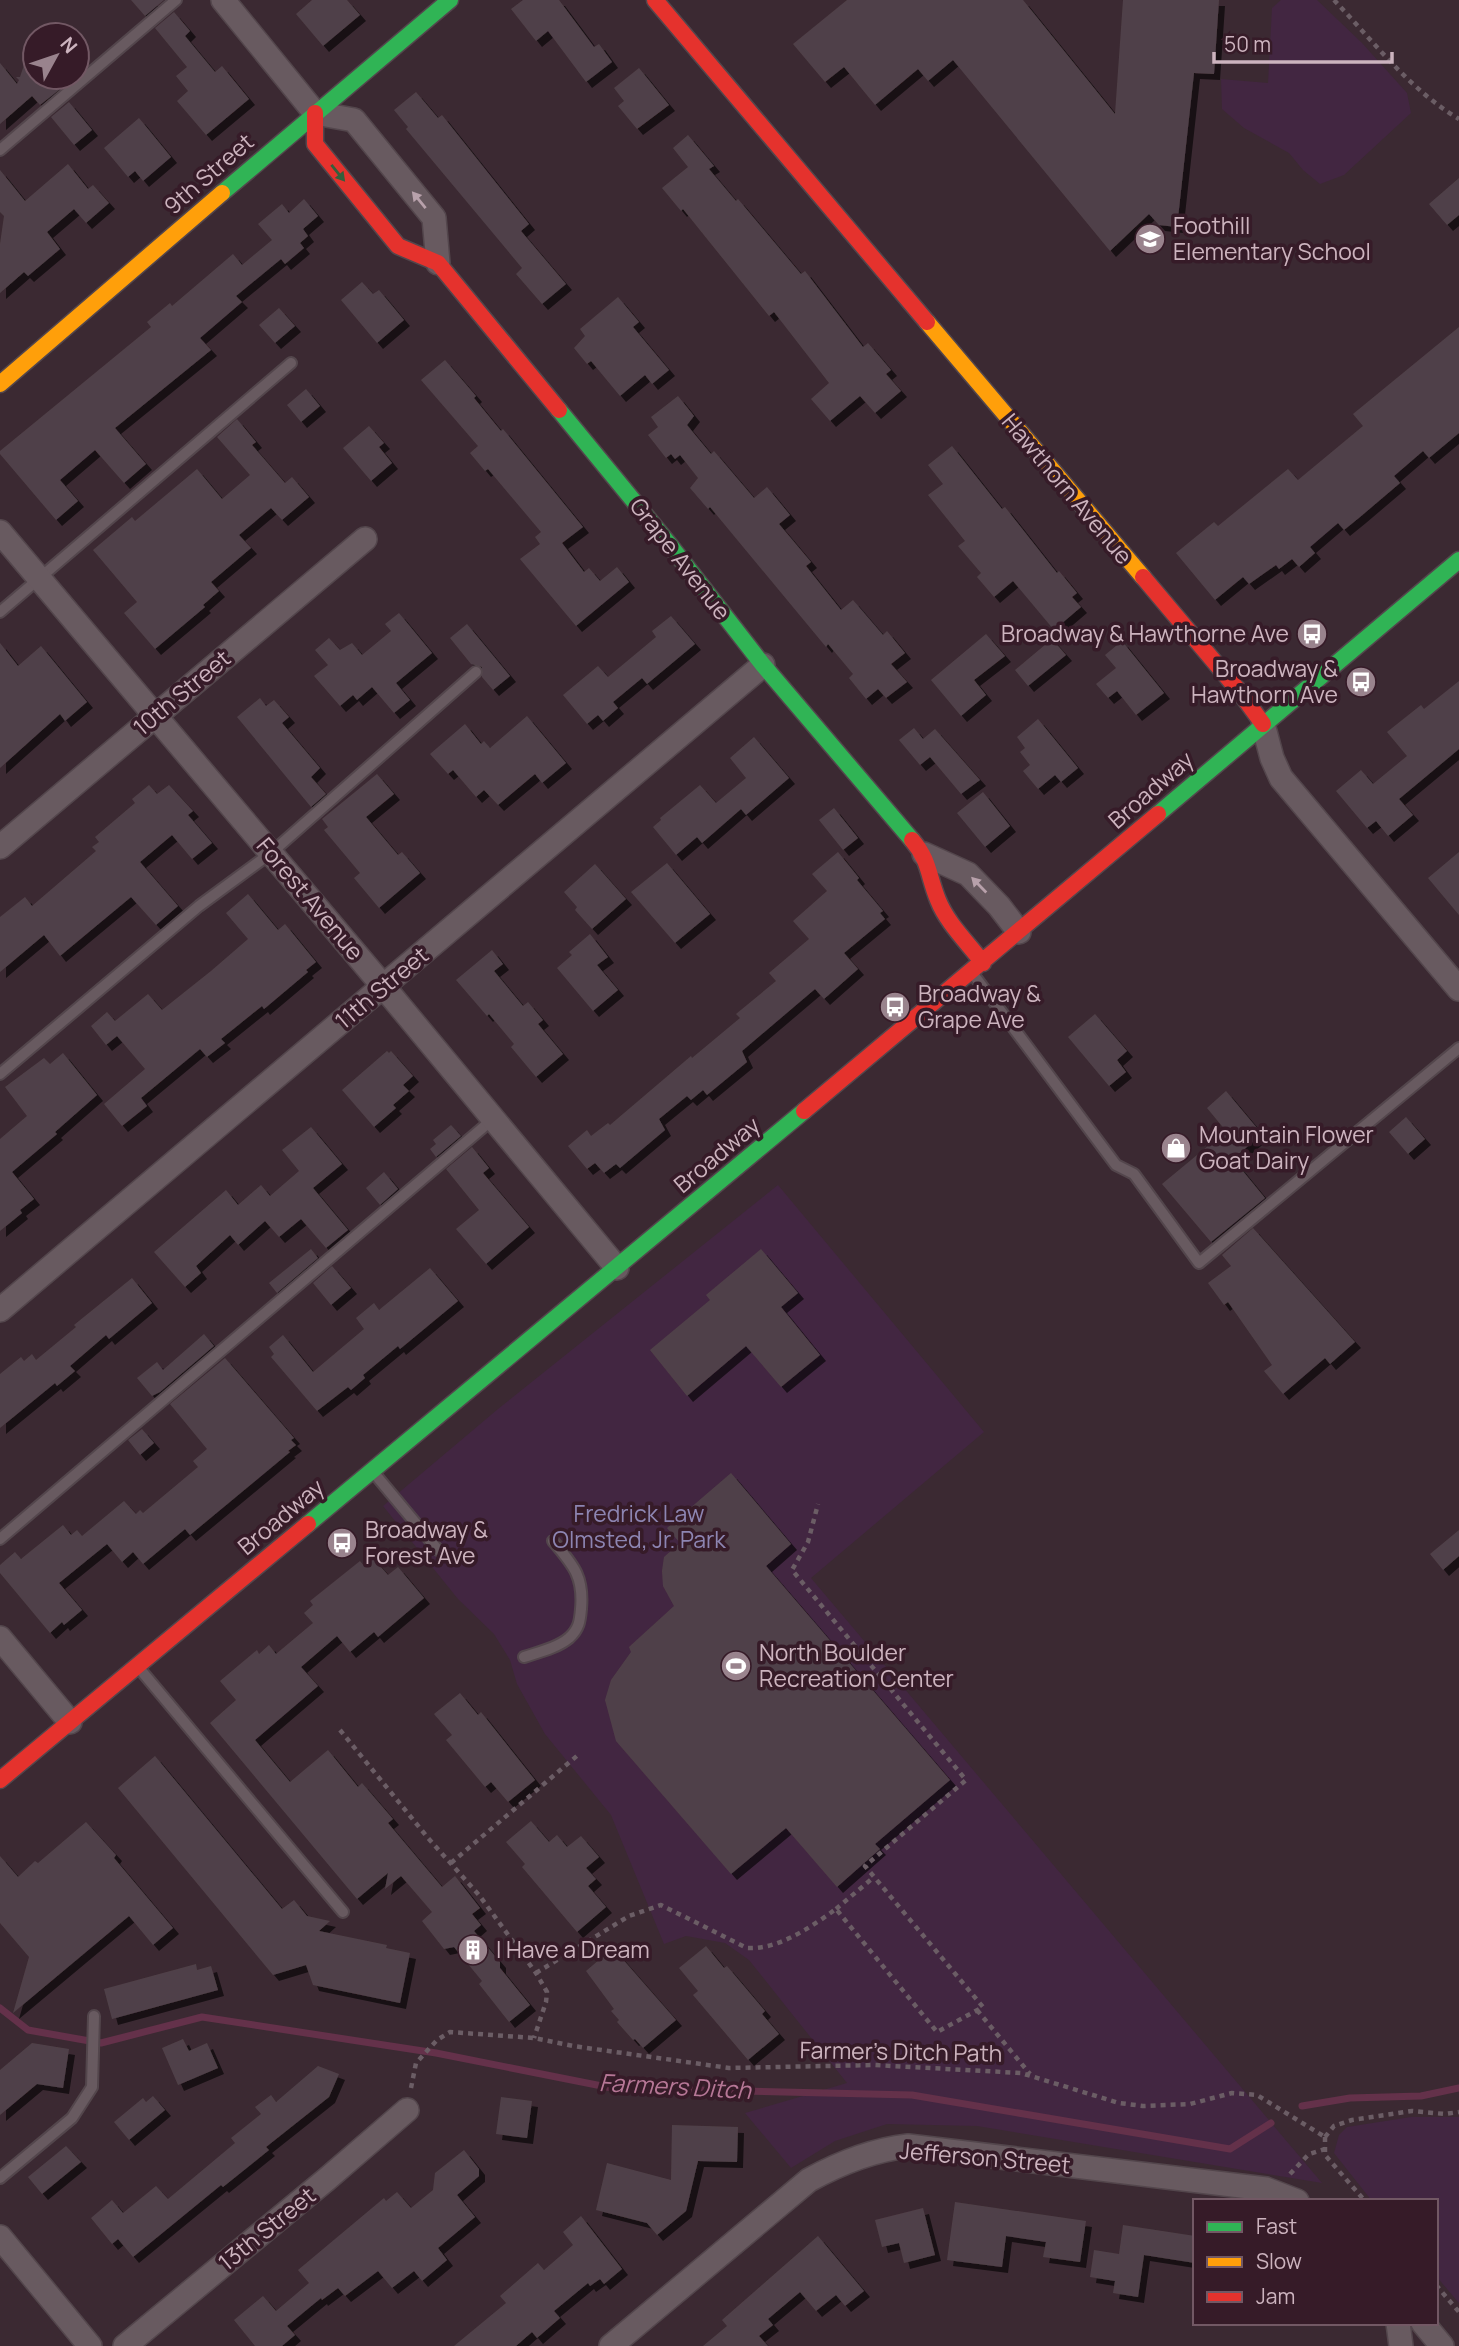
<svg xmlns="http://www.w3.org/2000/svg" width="1459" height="2346" font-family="Manrope,sans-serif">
<defs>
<filter id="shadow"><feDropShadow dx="6" dy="6" stdDeviation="0" flood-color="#0009"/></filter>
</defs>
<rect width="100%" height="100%" fill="#3b2932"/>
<!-- green -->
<path fill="#422641" d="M1281 0H1317L1362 43 1407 93 1411 113 1344 175 1320 184 1303 170 1289 153 1244 128 1222 109 1221 79 1268 83 1272 8Z
M778 1185 984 1432 811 1578 1322 2183 977 2126 887 2124 835 2141 791 2168 745 2113 847 2083 749 1960 725 1943 686 1936 664 1944 611 1815 545 1734 517 1684 510 1660 494 1634 458 1599 383 1506 498 1409Z
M1411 2117H1459V2303L1436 2276V2201H1372L1334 2153 1339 2135 1347 2127Z"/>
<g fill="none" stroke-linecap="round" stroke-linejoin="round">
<!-- stream -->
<path stroke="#64314a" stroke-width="7" d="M0 2008 28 2030 101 2043 202 2017 436 2053 612 2088 912 2095 1230 2149 1271 2123
M1302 2106 1350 2098 1421 2096 1459 2088"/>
</g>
<!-- building -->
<path fill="#504148" filter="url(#shadow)" d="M131 0H164L145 16Z
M312 0H347L360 15 323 46 296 14Z
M523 0H559L594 47 599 44 612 62 586 82 548 31 536 41 511 9Z
M847 0H1023L1115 114 1123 0H1219L1214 74 1194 73 1177 227 1159 225 1149 214 1110 251 953 60 928 81 918 69 875 105 844 67 825 82 793 44Z
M174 12 190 31 185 36 215 72 222 66 249 99 206 135 177 101 188 91 176 76 187 67 155 28Z
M32 41 35 42V77H62L59 90 40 105 32 96 0 124V63L17 84 19 80 16 77H20Z
M639 68 669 105 637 129 618 106 624 101 614 88Z
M416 92 438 118 442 115 529 224 521 231 566 284 542 304 516 274 522 268 406 129 408 127 394 110Z
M69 102 92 130 74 145 51 117Z
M139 118 171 157 143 181 135 171 128 177 104 148Z
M688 135 714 166 709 169 736 201 738 199 801 274 805 271 863 347 868 343 891 370 886 374 901 391 875 413 860 396 830 421 811 399 829 383 774 312 769 316 683 209 681 211 662 188 688 167 673 148Z
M68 164 88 189 93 185 109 203 86 223 74 209 47 232 60 249 28 276 24 272 0 293V244L4 216 0 212V170L25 201Z
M1459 178V215L1447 225 1429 204Z
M304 199 318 216 303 229 308 236 300 243 304 248 285 264 281 259 236 296 242 302 200 338 211 350 115 428 146 464 124 483 95 450 60 480 78 501 56 520 0 454V451L151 327 147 322 170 303 172 306 233 254 242 265 272 240 258 224 282 204 289 213Z
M362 282 373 294 379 290 404 320 377 343 341 300Z
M618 297 639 322 633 327 669 370 652 384 645 375 620 396 591 361 587 364 574 348 585 336 580 329Z
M279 308 295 326 275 343 259 325Z
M1459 327V433L1429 458 1423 451 1394 476 1400 483 1360 517 1344 530 1338 523 1310 547 1315 553 1299 567 1292 559 1279 569 1276 565 1249 584 1243 577 1215 600 1176 553 1214 522 1218 526 1288 469 1298 480 1363 426 1353 414Z
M445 360 476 396 474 398 501 431 503 429 583 527 562 543 584 572 589 568 600 581 617 567 629 582 576 626 520 559 540 544 535 537 541 532 488 469 485 471 470 453 478 446 421 380Z
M306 389 320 406 301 422 287 405Z
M678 396 694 416 687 425 711 454 714 451 754 498 767 487 790 515 779 524 811 562 806 566 841 610 853 600 883 635 887 631 905 653 891 664 907 682 886 698 878 689 866 699 849 678 853 674 828 644 826 647 710 507 708 509 690 488 698 478 680 455 675 459 671 454 666 458 648 435 658 427 651 417Z
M237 419 256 442 252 445 285 483 292 477 309 497 282 520 271 508 239 535 251 548 211 582 219 591 203 605 205 607 155 649 124 613 137 602 93 550 132 517 135 521 197 469 222 499 250 475 217 437Z
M369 426 384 443 379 447 392 463 371 481 343 448Z
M952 446 1002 509 1005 507 1057 573 1059 571 1077 593 1072 597 1081 607 1054 630 1013 581 994 597 977 577 981 573 958 546 965 541 928 495 943 484 928 465Z
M399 613 432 653 396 683 410 700 394 713 372 687 357 700 353 695 340 706 314 676 328 665 315 650 329 638 340 650 352 643 362 655 391 631 385 624Z
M671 616 695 644 647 684 642 678 613 702 618 708 603 721 598 715 587 724 563 695 598 666 608 677 656 637 652 631Z
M467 624 510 676 493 690 482 677V667L471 664 450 638Z
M986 634 1005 656 974 680 986 695 961 716 931 680Z
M1052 639 1066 655 1028 686 1015 670Z
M1122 641 1164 693 1136 715 1117 691 1108 698 1096 684 1116 668 1105 655Z
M0 643 18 666 41 646 87 702 65 721 60 714 0 768Z
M1459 681V749L1399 799 1413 815 1388 836 1376 821 1367 828 1336 791 1361 770 1373 784 1407 756 1387 732 1421 705 1424 709Z
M260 698 266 706 274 700 289 717 282 723 320 768 311 777 326 794 311 807 237 717Z
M527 716 566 763 542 783 535 774 498 805 484 790 476 797 453 770 448 774 430 754 465 724 481 744 484 741 490 748Z
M1038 719 1078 768 1061 782 1055 775 1038 789 1023 771 1030 765 1020 752 1025 748 1017 737Z
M914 728 923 739 935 729 980 780 961 794 930 757 920 765 899 740Z
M754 737 789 778 746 815 741 809 702 843 697 837 676 855 653 827 661 820 660 818 700 785 716 803 746 778 730 758Z
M377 774 394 794 366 817 398 855 402 852 420 873 379 908 354 878 360 873 324 830 328 827 322 819Z
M149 785 157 794 169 785 193 811 188 815 212 843 192 859 172 835 140 862 178 906 156 925 131 897 60 956 44 935 0 972V917L25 897 32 906 96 851 92 847 99 842 95 837 135 803 132 799Z
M983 792 1010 826 985 847 957 813Z
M834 808 858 838 843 850 819 820Z
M838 852 859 878 857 880 883 911 880 913 885 919 844 953 858 969 824 999 815 989 742 1051 747 1062 707 1095 703 1090 691 1100 687 1096 659 1119 665 1130 620 1168 616 1164 604 1173 595 1163 587 1169 568 1146 587 1130 591 1136 608 1123 610 1125 691 1056 692 1058 740 1018 736 1014 776 981 769 973 809 939 793 921 827 891 812 874Z
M1459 852V915L1428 878Z
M667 863 710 914 675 943 631 892Z
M595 864 626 899 592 929 575 910 577 907 564 892Z
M248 894 278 930 285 924 316 962 306 970 308 972 264 1009 262 1006 221 1039 225 1043 207 1057 200 1049 141 1098 147 1106 122 1126 104 1104 145 1069 117 1036 106 1045 91 1026 107 1012 115 1021 148 994 162 1010 211 971 248 939 226 913Z
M590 934 608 957 597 965 618 990 593 1011 557 968 572 955 569 952Z
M492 950 503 964 494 971 523 1006 528 1002 543 1020 538 1024 563 1054 536 1077 511 1047 514 1044 489 1014 487 1016 456 980Z
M1095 1014 1127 1051 1117 1060 1126 1072 1109 1086 1068 1037Z
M387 1051 389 1053 391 1051 413 1076 403 1085 409 1091 393 1105 396 1108 374 1127 342 1090Z
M63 1053 97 1095 55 1132 57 1134 12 1172 34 1199 20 1210 22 1213 0 1231V1139L27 1116 5 1087 44 1058 50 1064Z
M1226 1091 1262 1134 1233 1159 1265 1198 1211 1242 1162 1184 1226 1131 1207 1108Z
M1406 1117 1425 1139 1408 1154 1389 1132Z
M451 1125 461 1136 436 1157 430 1149 436 1144 433 1140Z
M311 1127 342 1164 313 1188 348 1230 326 1248 301 1219 279 1237 265 1221 238 1245 230 1235 196 1266 201 1273 185 1287 154 1252 226 1190 238 1205 261 1185 270 1196 299 1171 282 1150Z
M472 1147 489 1168 483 1173 529 1227 486 1264 456 1229 479 1210 446 1169Z
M384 1172 398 1189 380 1205 366 1188Z
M1253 1228 1355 1342 1330 1364 1325 1358 1283 1394 1264 1371 1272 1365 1228 1302 1224 1305 1208 1283 1231 1266 1222 1255Z
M311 1249 318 1258 277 1293 269 1283Z
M761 1249 798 1293 781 1307 820 1355 781 1387 746 1346 687 1396 650 1350 710 1300 706 1295Z
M332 1266 351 1288 331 1305 313 1283Z
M430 1268 458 1301 400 1349 398 1346 363 1375 365 1378 351 1390 348 1387 317 1411 271 1357 274 1354 269 1347 283 1335 313 1372 364 1329 356 1318 374 1303 379 1310Z
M132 1278 152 1303 109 1339 106 1335 70 1366 75 1371 57 1386 55 1383 0 1428V1374L21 1357 24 1361 32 1354 36 1360 76 1327 74 1325Z
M204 1334 214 1346 160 1392 152 1396 137 1378 157 1362 163 1370Z
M225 1358 294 1438 291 1440 296 1445 288 1451 290 1452 190 1535 185 1529 143 1564 133 1552 122 1562 107 1544 59 1583 82 1610 64 1625 62 1622 50 1633 0 1573V1565L15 1552 21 1559 63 1525 71 1535 77 1530 82 1536 124 1501 136 1514 140 1510 143 1513 198 1467 193 1461 207 1449 170 1404Z
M142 1429 154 1443 140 1455 128 1440Z
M731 1473 791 1544 766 1566 950 1780 875 1844 880 1849 837 1887 786 1828 731 1874 616 1741 605 1700 611 1680 631 1652 629 1647 674 1606 663 1586 662 1571 664 1557 680 1543 667 1528Z
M1459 1530V1556L1443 1570 1430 1554Z
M373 1558 388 1575 398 1567 424 1598 378 1637 374 1632 350 1652 337 1636 301 1667 318 1686 255 1740 290 1782 328 1750 358 1787 362 1783 393 1819 388 1823 442 1887 455 1876 480 1908 472 1914 481 1925 474 1931 500 1962V1968L530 2005 509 2022 479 1984 482 1981 454 1947 444 1949 422 1921 432 1912 401 1876 385 1889 388 1873 357 1899 210 1723 236 1700 220 1681 257 1650 259 1654 269 1645 276 1654 313 1623 304 1613 313 1605 310 1601 360 1561 364 1566Z
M460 1693 478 1715 481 1712 535 1780 508 1802 491 1782 485 1787 446 1740 452 1735 434 1714Z
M155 1756 282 1909 294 1900 307 1916 330 1921 319 1931 387 1945 386 1948 410 1953 400 2003 313 1985 306 1965 273 1975 118 1788Z
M531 1821 549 1842 557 1835 567 1847 581 1836 599 1857 586 1868 596 1879 588 1886 606 1907 577 1932 522 1867 525 1864 506 1842Z
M86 1822 116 1855 114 1858 173 1928 153 1945 129 1916 13 2013 29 1957 0 1923V1856L18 1877 35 1861 38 1863Z
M706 1946 724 1968 727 1966 765 2011 762 2014 779 2034 748 2060 693 1995 698 1991 679 1968Z
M613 1948 676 2020 643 2048 635 2039 633 2040 617 2022 619 2020 611 2011 614 2009 586 1971Z
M196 1964 197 1970 211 1966 218 1990 112 2019 104 1989Z
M183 2039 189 2051 207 2043 218 2068 178 2085 162 2048Z
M32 2043 69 2049 63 2088 37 2084 0 2115V2070Z
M318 2066 339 2074 329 2097 266 2147 269 2150 223 2187 221 2185 133 2257 118 2239 112 2244 91 2218 112 2200 123 2213 156 2186 168 2199 235 2143 231 2138 261 2114 255 2107 271 2095 276 2102Z
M153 2096 165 2110 129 2140 114 2122 143 2098 146 2102Z
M501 2097 532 2101 527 2138 496 2134Z
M672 2125 738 2127 737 2162 698 2161 686 2211 657 2235 647 2223 596 2210 607 2163 671 2180Z
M66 2146 81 2162 42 2194 28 2177Z
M464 2150 479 2169V2176L457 2195 475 2217 438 2248 447 2260 422 2281 414 2271 392 2288 378 2271 345 2296 338 2288 322 2300 321 2298 287 2326 295 2335 282 2346H255L234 2320 263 2296 276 2311 309 2283 298 2270 384 2198 386 2201 397 2192 411 2208 433 2190 435 2173Z
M955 2202 1086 2221 1080 2262 1043 2257 1046 2242 1006 2236 1002 2267 947 2260Z
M923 2208 935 2255 904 2263 899 2243 882 2247 875 2220Z
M581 2216 622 2269 604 2284 600 2279 590 2286 588 2283 554 2311 560 2318 537 2338 532 2332 516 2346H454L506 2303 500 2296 538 2263 544 2270 573 2245 563 2232Z
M1123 2225 1195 2236V2263L1144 2255 1138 2297 1113 2293 1115 2281 1090 2277 1094 2250 1119 2254Z
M818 2236 864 2291 845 2306 836 2295 816 2311 800 2292 768 2319 773 2325 759 2336 768 2346H703L727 2326 722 2320Z"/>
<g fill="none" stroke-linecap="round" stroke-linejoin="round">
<!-- lane casing -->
<g stroke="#53464c" stroke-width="14">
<path id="lane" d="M0 150 176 0
M0 612 291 363
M973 974 1116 1165 1134 1174 1199 1263 1459 1048
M0 1074 199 906 271 853 476 672
M374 1473 438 1550
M0 1539 493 1119
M524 1657C539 1652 557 1648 569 1638 579 1629 580 1621 581 1609 584 1576 573 1565 553 1541
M139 1668 343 1912
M0 2178 72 2118 92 2087 94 2016"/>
</g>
<!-- street casing -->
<g stroke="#53464c" stroke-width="26">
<path id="street" d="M223 0 315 113 354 120 434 218 438 263
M0 532 383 986 617 1268
M1263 724 1272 758 1281 778 1459 989
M0 847 365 539
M924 854 968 874 999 906 1019 932
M0 1310 763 665
M0 1638 70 1722
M0 2237 90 2346
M1398 2323 1401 2346
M1423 2323 1442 2346
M125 2346 327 2179 407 2110
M611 2346 809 2180C840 2163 872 2150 908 2146L1266 2189 1297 2201"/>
</g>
<!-- fast casing -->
<g stroke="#53464c" stroke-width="19">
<path id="fast" d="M222 193 450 0
M559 410 669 544 763 665 912 840
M1158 814 1459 560
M308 1524 804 1111"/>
</g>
<!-- slow casing -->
<g stroke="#53464c" stroke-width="19">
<path id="slow" d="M927 322 1143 577
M0 384 222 193"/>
</g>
<!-- jam casing -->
<g stroke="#53464c" stroke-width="19">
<path id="jam" d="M655 0 927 322
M315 113V144L398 246 438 263 559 410
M1143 577 1239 691 1263 724
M912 840C930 861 928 876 938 900 947 923 968 943 983 963
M804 1111 1158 814
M0 1780 308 1524"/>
</g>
<!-- path -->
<path stroke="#6b5d65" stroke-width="4.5" stroke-dasharray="5 5" stroke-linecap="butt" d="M1334 0C1373 41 1410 90 1459 119
M340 1730 428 1838 479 1895 536 1973 547 1992 546 2002 534 2038
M451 1863 578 1755
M836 1909 874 1877
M536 1973 629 1916 661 1905 747 1948C778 1950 811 1927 836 1909L937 2032 983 2007 865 1866 966 1780 792 1570 808 1542 818 1504
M977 2010 1030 2074
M411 2088 416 2063 437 2040 450 2032 534 2038 573 2046 729 2068 874 2065 1021 2073 1119 2103 1143 2106 1190 2104 1232 2093 1257 2095 1325 2137
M1325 2137 1334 2126 1352 2120 1412 2111 1445 2114 1459 2112
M1325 2137V2155L1365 2201
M1290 2174 1309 2154 1325 2149
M1436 2285 1459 2312"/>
<!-- lane -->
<use href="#lane" stroke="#685a60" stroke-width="10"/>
<!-- street -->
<use href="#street" stroke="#685a60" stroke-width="23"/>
<!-- fast -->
<use href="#fast" stroke="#30b455" stroke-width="16"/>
<!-- slow -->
<use href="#slow" stroke="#ff9f0a" stroke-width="16"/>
<!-- jam -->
<use href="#jam" stroke="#e5322d" stroke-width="16"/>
</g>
<!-- one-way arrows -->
<defs><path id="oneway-solid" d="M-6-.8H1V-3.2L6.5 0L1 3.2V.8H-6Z" transform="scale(1.75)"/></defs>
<use fill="#33603c" href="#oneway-solid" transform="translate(338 173) rotate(51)"/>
<g fill="#b8a1ab">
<use href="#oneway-solid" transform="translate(419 200) rotate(-129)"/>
<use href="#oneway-solid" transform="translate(979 885) rotate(-134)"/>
</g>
<!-- icons -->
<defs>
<g id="school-disc" transform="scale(1.575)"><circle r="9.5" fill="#99838d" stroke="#361b28"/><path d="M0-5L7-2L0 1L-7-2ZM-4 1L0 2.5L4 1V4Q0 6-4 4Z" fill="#fff"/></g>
<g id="bus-disc" transform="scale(1.575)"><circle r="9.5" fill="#99838d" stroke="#361b28"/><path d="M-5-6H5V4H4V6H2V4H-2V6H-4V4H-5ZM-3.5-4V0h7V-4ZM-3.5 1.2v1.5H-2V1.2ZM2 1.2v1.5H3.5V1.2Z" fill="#fff"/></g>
<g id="shop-disc" transform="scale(1.575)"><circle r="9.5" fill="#99838d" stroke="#361b28"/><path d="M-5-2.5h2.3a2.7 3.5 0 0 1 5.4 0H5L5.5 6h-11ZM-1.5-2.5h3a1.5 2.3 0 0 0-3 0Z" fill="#fff"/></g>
<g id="stadium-disc" transform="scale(1.575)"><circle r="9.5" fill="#99838d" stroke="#361b28"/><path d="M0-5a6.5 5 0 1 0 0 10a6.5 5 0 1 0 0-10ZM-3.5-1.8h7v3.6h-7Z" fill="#fff"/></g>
<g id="building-disc" transform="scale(1.575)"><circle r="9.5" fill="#99838d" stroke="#361b28"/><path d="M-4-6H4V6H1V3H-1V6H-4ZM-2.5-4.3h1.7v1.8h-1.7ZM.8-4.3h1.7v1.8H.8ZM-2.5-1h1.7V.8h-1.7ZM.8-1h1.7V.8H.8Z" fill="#fff"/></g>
</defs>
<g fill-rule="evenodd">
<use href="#school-disc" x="1150" y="239"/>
<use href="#bus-disc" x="1312" y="634"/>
<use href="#bus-disc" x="1361" y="682"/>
<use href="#bus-disc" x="895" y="1007"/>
<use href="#shop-disc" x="1176" y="1148"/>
<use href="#bus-disc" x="342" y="1543"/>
<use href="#stadium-disc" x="736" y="1666"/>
<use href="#building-disc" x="473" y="1950"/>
</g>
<g text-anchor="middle" stroke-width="7" stroke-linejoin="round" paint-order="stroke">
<!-- street labels -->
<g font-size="23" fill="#ccb3be" stroke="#361b28">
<text transform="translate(209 174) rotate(-41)" y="8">9th Street</text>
<text transform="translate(1067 489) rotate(50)" y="8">Hawthorn Avenue</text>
<text transform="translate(680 559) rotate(52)" y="8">Grape Avenue</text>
<text transform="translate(182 693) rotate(-40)" y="8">10th Street</text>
<text transform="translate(1151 790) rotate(-41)" y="8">Broadway</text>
<text transform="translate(310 899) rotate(50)" y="8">Forest Avenue</text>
<text transform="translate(382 988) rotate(-40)" y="8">11th Street</text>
<text transform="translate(717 1155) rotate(-40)" y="8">Broadway</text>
<text transform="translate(281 1517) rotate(-40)" y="8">Broadway</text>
<text transform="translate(901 2052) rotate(1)" y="8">Farmer's Ditch Path</text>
<text transform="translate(985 2158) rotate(5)" y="8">Jefferson Street</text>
<text transform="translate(267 2229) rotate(-39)" y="8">13th Street</text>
</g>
<!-- poi labels -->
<g font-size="23" fill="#ccb3be" stroke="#361b28" text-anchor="start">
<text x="1173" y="234">Foothill<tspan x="1173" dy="26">Elementary School</tspan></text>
<text x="1289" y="642" text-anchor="end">Broadway &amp; Hawthorne Ave</text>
<text x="1338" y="677" text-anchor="end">Broadway &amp;<tspan x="1338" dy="26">Hawthorn Ave</tspan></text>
<text x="918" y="1002">Broadway &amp;<tspan x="918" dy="26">Grape Ave</tspan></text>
<text x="1199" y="1143">Mountain Flower<tspan x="1199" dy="26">Goat Dairy</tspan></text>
<text x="365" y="1538">Broadway &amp;<tspan x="365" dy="26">Forest Ave</tspan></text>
<text x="759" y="1661">North Boulder<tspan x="759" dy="26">Recreation Center</tspan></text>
<text x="496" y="1958">I Have a Dream</text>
</g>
<!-- park labels -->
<g font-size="23" fill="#8d85b2" stroke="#361b28">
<text x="639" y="1522">Fredrick Law<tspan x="639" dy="26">Olmsted, Jr. Park</tspan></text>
</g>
<!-- water labels -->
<g font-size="24" font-style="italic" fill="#b67796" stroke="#361b28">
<text transform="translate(675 2087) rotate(3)" y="8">Farmers Ditch</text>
</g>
</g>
<!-- legend -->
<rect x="1193" y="2199" width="245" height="126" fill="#361b28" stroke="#725864" stroke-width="2"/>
<rect x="1207" y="2222" width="35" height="10" fill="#30b455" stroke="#725864" stroke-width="2"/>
<text x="1256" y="2234" font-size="21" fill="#ccb3be">Fast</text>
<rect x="1207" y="2257" width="35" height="10" fill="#ff9f0a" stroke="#725864" stroke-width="2"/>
<text x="1256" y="2269" font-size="21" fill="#ccb3be">Slow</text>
<rect x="1207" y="2292" width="35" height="10" fill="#e5322d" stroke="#725864" stroke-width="2"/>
<text x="1256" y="2304" font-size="21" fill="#ccb3be">Jam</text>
<!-- north arrow -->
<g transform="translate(56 56) rotate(50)"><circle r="33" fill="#361b28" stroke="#725864" stroke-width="2"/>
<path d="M0-5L12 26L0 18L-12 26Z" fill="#99838d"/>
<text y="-10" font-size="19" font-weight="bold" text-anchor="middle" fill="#ccb3be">N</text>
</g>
<!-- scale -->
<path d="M1214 52v10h178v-10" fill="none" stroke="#ccb3be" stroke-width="3.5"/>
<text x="1224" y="52" font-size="21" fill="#ccb3be" stroke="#361b28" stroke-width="5" paint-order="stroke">50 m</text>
</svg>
